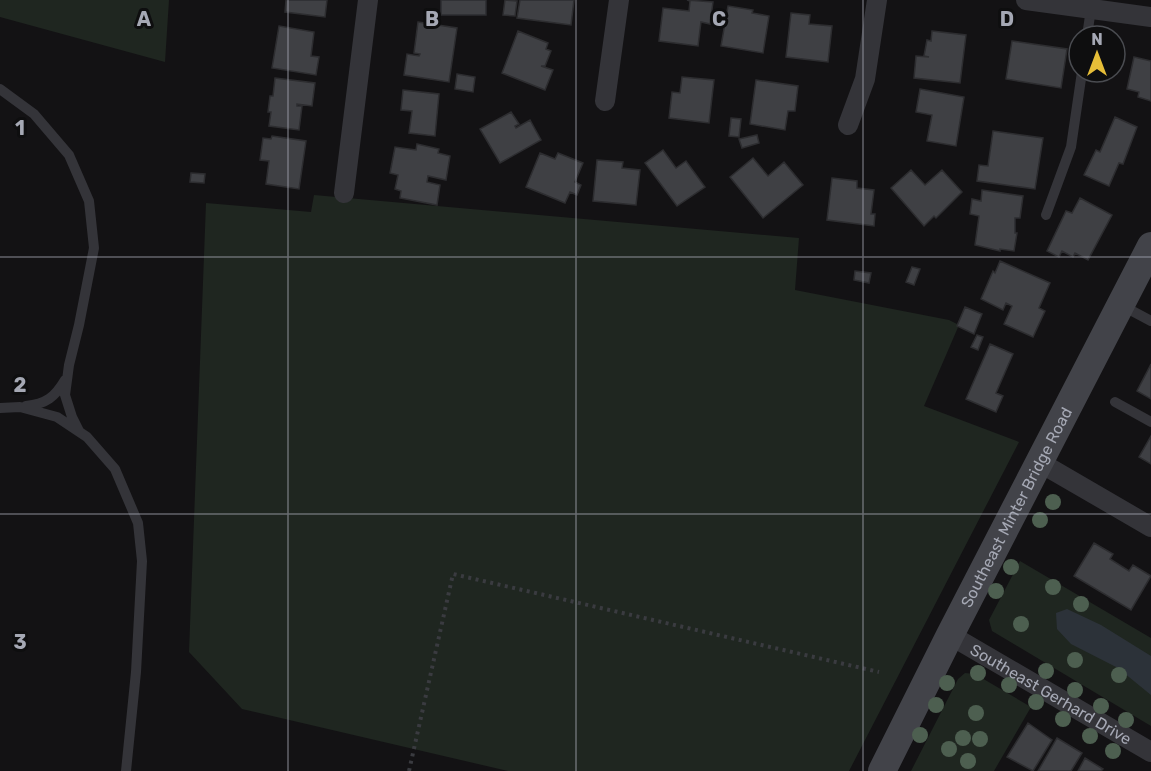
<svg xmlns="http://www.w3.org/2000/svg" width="1151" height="771" font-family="Rubik,sans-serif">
<rect width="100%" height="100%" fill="#131214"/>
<!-- green -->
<path fill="#1f2620" d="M0 0H169L165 62 0 17Z
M314 195 799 238 795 290 949 320 959 325 924 406 1019 442 849 771H508L242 709 189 652 206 203 311 212Z
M1020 561 1151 638V726L992 631 989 620Z
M965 673 975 674 1031 707 994 771H911L958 679Z"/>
<!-- water -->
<path fill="#2c3239" d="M1067 609 1101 625 1151 656V695L1118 668 1071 644 1057 629 1056 613Z"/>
<!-- building -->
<path fill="#3f4044" stroke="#2d2d30" stroke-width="1.5" d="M286 0H327L325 17 285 12Z
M441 0H486V15H441Z
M505 0 517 1 515 16 503 15Z
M520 0H574L571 25 517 18Z
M687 0 713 2 710 24 701 22 698 46 659 41 663 8 689 11 690 1Z
M728 6 753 10 752 13 769 16 763 53 721 46Z
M791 13 810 15 809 24 832 26 828 62 786 57Z
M418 22 457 28 449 82 404 75 407 54 419 56 420 54 414 53Z
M279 26 314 32 311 56 319 57 316 75 272 68Z
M518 31 548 43 546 49 551 51 545 66H541L553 70 545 90 502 73Z
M932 31 966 35 960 83 914 78 916 56 929 57 924 56 927 40 931 41Z
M1012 41 1067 49 1061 88 1006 79Z
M1134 57 1151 61V101L1138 97 1139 92 1127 89Z
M457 74 475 77 473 92 455 89Z
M682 77 714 80 709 123 669 118 672 92 680 93Z
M275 78 315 83 312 106 297 104V106H302L299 130 269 126 271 112H268L270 96H273Z
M756 80 798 86 795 111H788L785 130 750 124Z
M920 89 964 97 956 146 927 141 932 115 916 112Z
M403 90 439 94 435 136 409 133 412 111 401 110Z
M511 112 519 124 515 126 516 128 530 120 541 140 500 163 480 129Z
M1115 117 1137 127 1123 164 1119 163 1109 186 1084 175 1096 150 1100 152Z
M731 118 741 119 739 137 729 136Z
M993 131 1043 138 1035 189 977 181 979 165 988 166Z
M757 135 759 143 742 148 739 139Z
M272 136 306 141 299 189 266 184 269 161 260 160 263 138 271 139Z
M417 144 439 149 438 153 450 156 446 180 428 176 427 182 440 185 437 205 400 198 401 191 395 189 398 175 390 173 395 147 416 150Z
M663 150 676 168 686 161 705 187 677 206 645 163Z
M540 153 555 159 558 153 583 163 575 182 581 185 577 195 570 192 565 203 526 187Z
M753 158 768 176 784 162 803 185 763 218 730 177Z
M597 160 623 162 622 168 640 170 636 205 593 201Z
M911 170 925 185 942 170 962 192 936 218 934 216 924 226 891 188Z
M191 173 205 174 204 183 190 182Z
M832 178 857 181V188L874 190 871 214H875L874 226 827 220Z
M982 190 1023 196 1020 218H1015V233H1017L1014 251 1000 249V251L975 245 979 216 970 214 972 199 981 201Z
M1080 198 1112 215 1088 260 1075 253 1073 257 1062 251 1059 257 1047 251 1066 211 1072 213Z
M1000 261 1050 283 1039 308 1045 311 1033 337 1004 324 1012 306 1006 303 1003 310 981 299 993 271 995 273Z
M912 267 920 269 914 285 906 282Z
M855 271 871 273 869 283 854 280Z
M965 307 982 314 974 334 957 326Z
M977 335 983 337 978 350 971 347Z
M990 344 1013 354 996 393 1003 396 996 412 966 399Z
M1151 364V399L1137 391Z
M1151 436V464L1139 457Z
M1094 543 1113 554 1110 559 1129 571 1133 565 1151 576 1131 610 1074 576Z
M1028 723 1052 740 1033 771 1007 757Z
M1057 738 1082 753 1071 771H1038Z
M1085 758 1103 769 1101 771H1078Z"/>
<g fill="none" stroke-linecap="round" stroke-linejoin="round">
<!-- path -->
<path stroke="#3a3b40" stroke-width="4" stroke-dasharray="3 4.5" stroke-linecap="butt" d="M409 771 453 574 879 672"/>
<!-- lane -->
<path stroke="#343439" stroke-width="10" d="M1087 36 1091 9
M0 89 34 114 69 155 89 201 94 248 79 325 69 365 65 395 72 417 79 431
M1046 215 1071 147 1082 72
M1121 305 1151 321
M1115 402 1151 422
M26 406C46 404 55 397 65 380
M0 408 20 407 57 417 87 437 115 469 138 523 142 561 136 672 126 771"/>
<!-- street -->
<g stroke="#343439" stroke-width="20">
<path d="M1026 0 1151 17"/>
<path d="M605 101 619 0"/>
<path d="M848 125 865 79 877 0"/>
<path d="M344 193 368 0"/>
<path d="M1039 462 1151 527"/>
<path id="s1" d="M950 635 1151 752"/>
</g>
<!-- secondary -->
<path stroke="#424349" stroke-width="28" id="s2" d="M882 771 950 635 1151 246"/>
</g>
<!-- trees -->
<g fill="#4d5f50">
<circle cx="1053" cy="502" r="8"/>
<circle cx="1040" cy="520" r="8"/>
<circle cx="1011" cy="567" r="8"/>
<circle cx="1053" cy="587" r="8"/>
<circle cx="996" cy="591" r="8"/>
<circle cx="1081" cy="604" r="8"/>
<circle cx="1021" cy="624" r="8"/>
<circle cx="1075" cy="660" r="8"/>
<circle cx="1046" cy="671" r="8"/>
<circle cx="978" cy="673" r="8"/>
<circle cx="1119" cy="675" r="8"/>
<circle cx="947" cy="683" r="8"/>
<circle cx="1009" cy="685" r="8"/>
<circle cx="1075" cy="690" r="8"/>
<circle cx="1036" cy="702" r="8"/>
<circle cx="936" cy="705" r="8"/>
<circle cx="1101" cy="706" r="8"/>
<circle cx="976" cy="713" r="8"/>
<circle cx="1063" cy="719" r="8"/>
<circle cx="1126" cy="720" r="8"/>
<circle cx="920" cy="735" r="8"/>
<circle cx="1090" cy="736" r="8"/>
<circle cx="963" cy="738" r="8"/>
<circle cx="980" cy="739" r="8"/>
<circle cx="949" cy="749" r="8"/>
<circle cx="1113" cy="751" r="8"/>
<circle cx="968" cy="761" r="8"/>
</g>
<!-- grid -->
<path fill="none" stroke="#a5a8b4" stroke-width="1.5" stroke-opacity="0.55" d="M288 0V771M576 0V771M863 0V771M0 257H1151M0 514H1151"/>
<g text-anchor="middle" stroke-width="6" stroke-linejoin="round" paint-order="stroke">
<!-- street labels -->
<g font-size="16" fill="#a5a8b4" stroke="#0e0e0f">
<text dy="6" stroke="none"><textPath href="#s2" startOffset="296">Southeast Minter Bridge Road</textPath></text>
<text dy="6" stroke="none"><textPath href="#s1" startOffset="117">Southeast Gerhard Drive</textPath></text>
</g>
</g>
<g font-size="20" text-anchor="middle" font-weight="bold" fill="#a5a8b4" stroke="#0e0e0f" stroke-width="6" stroke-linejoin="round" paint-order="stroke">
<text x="144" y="26">A</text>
<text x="432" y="26">B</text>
<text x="719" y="26">C</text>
<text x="1007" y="26">D</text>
<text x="20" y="135">1</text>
<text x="20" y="392">2</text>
<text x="20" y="649">3</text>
</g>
<!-- north arrow -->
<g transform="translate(1097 54)"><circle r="28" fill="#0e0e0f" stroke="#4a4c51" stroke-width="1.5"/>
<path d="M0-4.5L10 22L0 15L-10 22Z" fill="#e6be38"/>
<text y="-9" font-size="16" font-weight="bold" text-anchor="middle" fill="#a5a8b4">N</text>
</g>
</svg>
